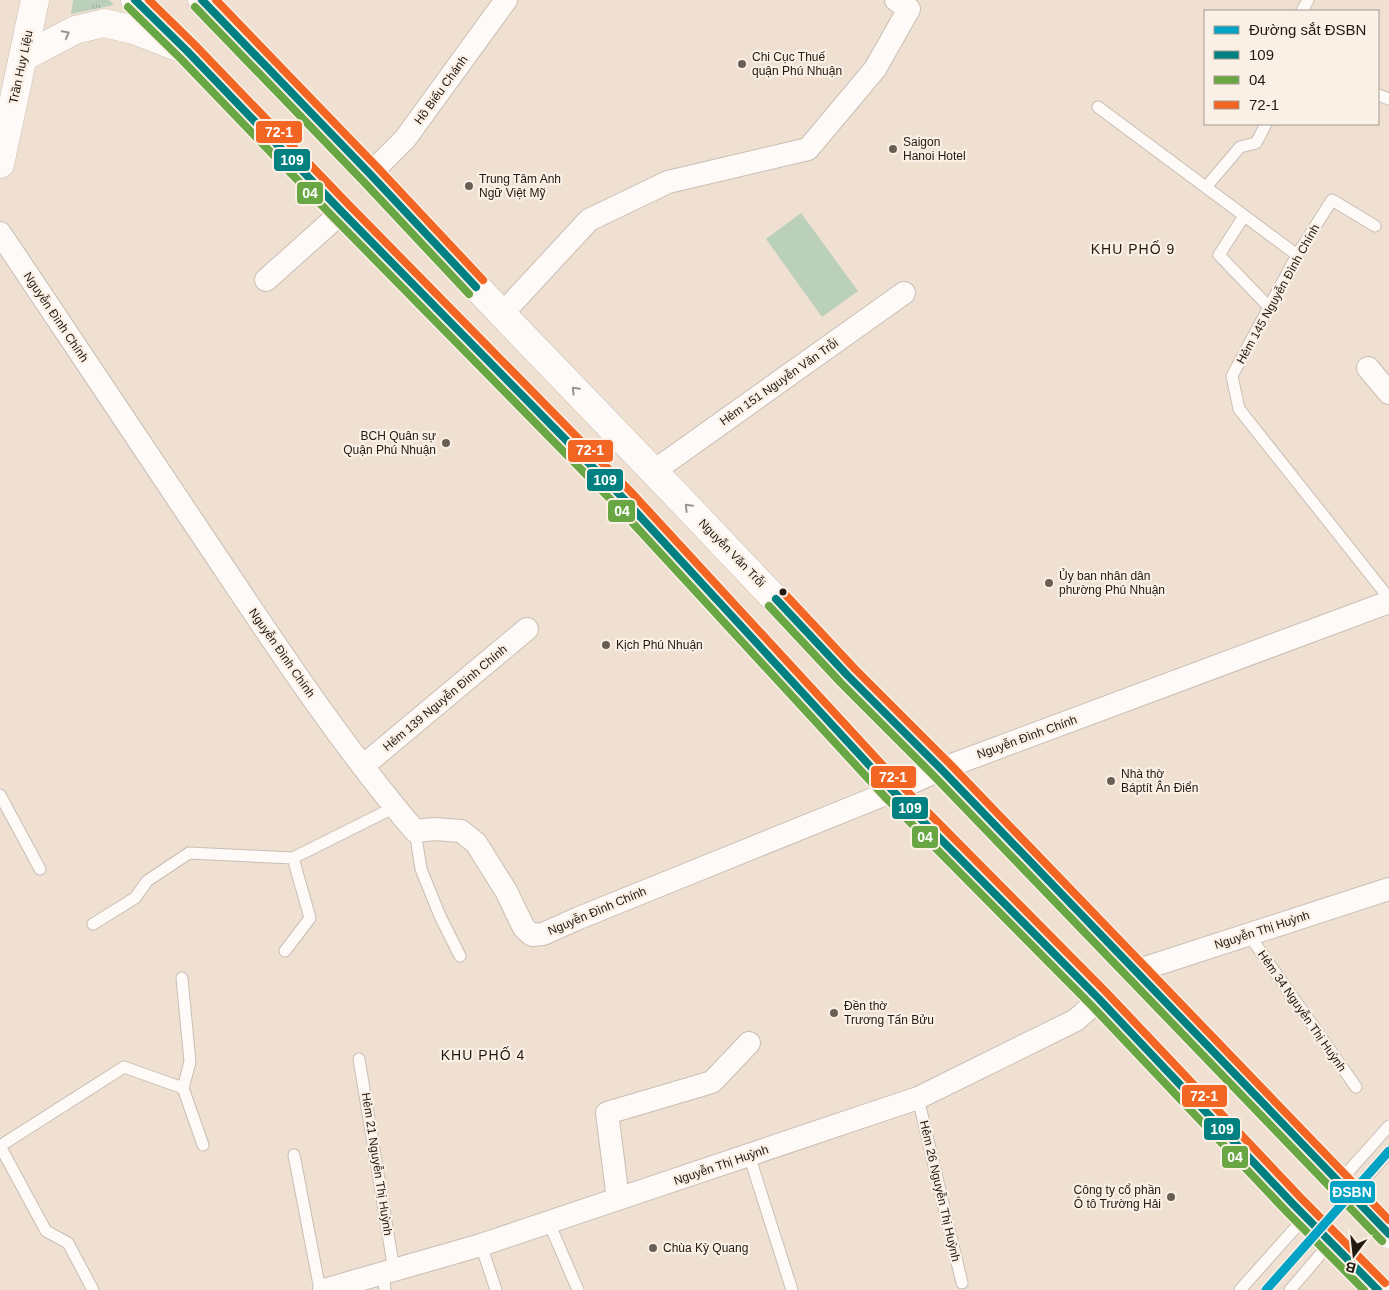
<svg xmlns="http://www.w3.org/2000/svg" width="1389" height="1290" font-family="Helvetica,sans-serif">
<defs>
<pattern id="grass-tufts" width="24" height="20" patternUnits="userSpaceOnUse" patternTransform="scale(1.25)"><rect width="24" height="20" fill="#bbd0bb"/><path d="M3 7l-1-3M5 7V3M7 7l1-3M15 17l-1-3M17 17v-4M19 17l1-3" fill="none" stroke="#a0b2a0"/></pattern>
</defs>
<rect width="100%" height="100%" fill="#efe0d2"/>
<!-- grass -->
<path fill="url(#grass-tufts)" d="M73 0H109L114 5 71 14Z"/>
<!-- garden -->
<path fill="#bbd0bb" d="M801 213 858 291 822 317 766 239Z"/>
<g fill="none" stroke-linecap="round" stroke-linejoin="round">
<!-- lane casing -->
<g stroke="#cabeb4" stroke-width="13">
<path id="lane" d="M1302 11 1308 0
M1378 95 1389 99
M1098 107 1297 255
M1206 187 1240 147 1256 143 1266 124
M1244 216 1219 255 1269 307
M1375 226 1332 200 1297 255 1232 376 1239 409 1389 598
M0 795 40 869
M415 831 421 869 440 916 460 956
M93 924 135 898 147 881 189 853 293 858 395 807
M1249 935 1356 1087
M285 951 310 918 293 858
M182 978 190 1062 183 1088 203 1145
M359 1059 394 1270
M918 1098 962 1283
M294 1155 320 1290
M749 1155 792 1290
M1339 1182 1389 1126
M1351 1195 1389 1152
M549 1223 578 1290
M481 1245 496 1290
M383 1272 385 1290
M93 1290 68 1243 46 1231 0 1146 124 1067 183 1088
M1240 1290 1305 1217
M1290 1290 1331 1242"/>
</g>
<!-- street casing -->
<g stroke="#cabeb4" stroke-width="24">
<path id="street" d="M370 174 405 139 506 0
M0 233C70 338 140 442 210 547 275 644 339 742 415 831L435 829 461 831 476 843 506 891 524 928 532 935 543 934 579 918 893 791 941 769 1389 602
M266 280 342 212
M502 314 589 220 668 182 808 149 875 69 909 9 896 0
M1368 368 1389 393
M654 471 904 293
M363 766 527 629
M1136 971 1389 889
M618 1199 607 1113 712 1082 749 1043
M324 1290 481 1245 918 1098 1076 1020 1099 999"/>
</g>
<!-- secondary casing -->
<g stroke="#cabeb4" stroke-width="29">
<path id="secondary" d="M0 164 35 0"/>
</g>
<!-- primary casing -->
<g stroke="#cabeb4" stroke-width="29">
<path id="primary" d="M135 0 187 51 342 212 624 499 893 791 1099 999 1293 1204 1378 1290
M202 0 370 174 502 314 683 502 848 676 941 769 1389 1234
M24 57 75 30 104 23 134 30 175 46"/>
</g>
<!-- lane -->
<use href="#lane" stroke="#fdfaf8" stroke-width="11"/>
<!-- street -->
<use href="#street" stroke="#fdfaf8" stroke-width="22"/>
<!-- secondary -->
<use href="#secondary" stroke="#fdfaf8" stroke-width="28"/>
<!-- primary -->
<use href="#primary" stroke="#fdfaf8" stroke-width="28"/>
<!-- bus-1 casing -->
<g stroke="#fbf0e6" stroke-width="11">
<path id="bus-1" d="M135 0 187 51 342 212 624 499 893 791 1099 999 1293 1204 1378 1290
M202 0 370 174 476 287
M776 599 848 676 941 769 1389 1234"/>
</g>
<!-- bus-2 casing -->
<g stroke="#fbf0e6" stroke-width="11">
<path id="bus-2" d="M128 7 180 58 335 219 617 506 886 798 1092 1006 1286 1211 1364 1290
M195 7 363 181 469 294
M769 606 841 683 934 776 1382 1241"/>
</g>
<!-- bus-3 casing -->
<g stroke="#fbf0e6" stroke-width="11">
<path id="bus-3" d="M149 0 194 44 349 205 631 492 900 784 1106 992 1300 1197 1385 1283
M216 0 377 167 483 280
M783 592 855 669 948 762 1389 1220"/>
</g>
<!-- bus-1 -->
<use href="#bus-1" stroke="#008080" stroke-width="8"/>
<!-- bus-2 -->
<use href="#bus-2" stroke="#69a744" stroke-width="8"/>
<!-- bus-3 -->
<use href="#bus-3" stroke="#f26522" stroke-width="8"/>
<!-- rail-1 casing -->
<g stroke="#fbf0e6" stroke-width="12">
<path id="rail-1" d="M1266 1290 1389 1151"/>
</g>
<!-- rail-1 -->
<use href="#rail-1" stroke="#02a2c4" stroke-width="9"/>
</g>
<!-- one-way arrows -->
<defs><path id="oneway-chevron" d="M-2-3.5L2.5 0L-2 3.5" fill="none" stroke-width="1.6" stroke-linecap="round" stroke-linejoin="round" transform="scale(1.25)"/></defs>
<g stroke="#9a9590">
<use href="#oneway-chevron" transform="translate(66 34) rotate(-28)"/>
<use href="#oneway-chevron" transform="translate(575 390) rotate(-134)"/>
<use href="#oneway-chevron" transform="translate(688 507) rotate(-134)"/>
</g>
<!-- markers -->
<g fill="#6a5f54" stroke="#fbf0e6" stroke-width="2">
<circle cx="742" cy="64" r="5"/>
<circle cx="893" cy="149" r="5"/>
<circle cx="469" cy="186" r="5"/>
<circle cx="446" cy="443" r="5"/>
<circle cx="1049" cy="583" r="5"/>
<circle cx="606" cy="645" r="5"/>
<circle cx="1111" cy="781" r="5"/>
<circle cx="834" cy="1013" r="5"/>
<circle cx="1171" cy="1197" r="5"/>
<circle cx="653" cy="1248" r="5"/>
</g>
<circle fill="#221910" stroke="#fbf0e6" stroke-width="2" cx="783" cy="592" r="4.5"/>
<g text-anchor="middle" stroke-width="4.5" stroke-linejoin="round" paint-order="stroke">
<!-- poi labels -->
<g font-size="12" fill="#221910" stroke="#fbf0e6" text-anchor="start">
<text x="752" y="61">Chi Cục Thuế<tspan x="752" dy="14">quận Phú Nhuận</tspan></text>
<text x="903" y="146">Saigon<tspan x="903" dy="14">Hanoi Hotel</tspan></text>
<text x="479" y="183">Trung Tâm Anh<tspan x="479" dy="14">Ngữ Việt Mỹ</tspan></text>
<text x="436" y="440" text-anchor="end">BCH Quân sự<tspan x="436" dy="14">Quận Phú Nhuận</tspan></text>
<text x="1059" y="580">Ủy ban nhân dân<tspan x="1059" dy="14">phường Phú Nhuận</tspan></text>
<text x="616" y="649">Kịch Phú Nhuận</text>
<text x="1121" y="778">Nhà thờ<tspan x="1121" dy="14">Báptít Ân Điển</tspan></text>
<text x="844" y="1010">Đền thờ<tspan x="844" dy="14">Trương Tấn Bửu</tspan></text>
<text x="1161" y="1194" text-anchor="end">Công ty cổ phần<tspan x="1161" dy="14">Ô tô Trường Hải</tspan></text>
<text x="663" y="1252">Chùa Kỳ Quang</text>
</g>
<!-- street labels -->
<g font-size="12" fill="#221910" stroke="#fbf0e6">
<text transform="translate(21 67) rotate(-78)" y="4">Trần Huy Liệu</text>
<text transform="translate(441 90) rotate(-54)" y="4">Hồ Biểu Chánh</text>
<text transform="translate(1278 294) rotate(-61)" y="4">Hẻm 145 Nguyễn Đình Chính</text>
<text transform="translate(56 317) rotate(56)" y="4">Nguyễn Đình Chính</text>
<text transform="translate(779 382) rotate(-35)" y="4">Hẻm 151 Nguyễn Văn Trỗi</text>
<text transform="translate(732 553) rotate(46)" y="4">Nguyễn Văn Trỗi</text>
<text transform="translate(282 653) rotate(55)" y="4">Nguyễn Đình Chính</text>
<text transform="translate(445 698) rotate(-40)" y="4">Hẻm 139 Nguyễn Đình Chính</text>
<text transform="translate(1027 737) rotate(-20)" y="4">Nguyễn Đình Chính</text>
<text transform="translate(597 911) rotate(-23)" y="4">Nguyễn Đình Chính</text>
<text transform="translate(1262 930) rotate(-18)" y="4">Nguyễn Thị Huỳnh</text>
<text transform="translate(1302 1011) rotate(55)" y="4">Hẻm 34 Nguyễn Thị Huỳnh</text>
<text transform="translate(377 1164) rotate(81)" y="4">Hẻm 21 Nguyễn Thị Huỳnh</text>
<text transform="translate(721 1165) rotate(-19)" y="4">Nguyễn Thị Huỳnh</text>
<text transform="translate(940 1191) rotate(77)" y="4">Hẻm 26 Nguyễn Thị Huỳnh</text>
</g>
<!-- neighbourhood labels -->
<g font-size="14" letter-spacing="1" fill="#221910" stroke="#fbf0e6">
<text x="1133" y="254">KHU PHỐ 9</text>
<text x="483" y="1060">KHU PHỐ 4</text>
</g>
</g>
<g stroke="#fbf0e6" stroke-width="2">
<rect x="255" y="120" width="48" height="24" rx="5" fill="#f26522"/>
<rect x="273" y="148" width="38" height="24" rx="5" fill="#008080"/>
<rect x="296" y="181" width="28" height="24" rx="5" fill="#69a744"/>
<rect x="567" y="439" width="47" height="24" rx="5" fill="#f26522"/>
<rect x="586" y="468" width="38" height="24" rx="5" fill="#008080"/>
<rect x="607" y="499" width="29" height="24" rx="5" fill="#69a744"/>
<rect x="870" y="765" width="47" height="24" rx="5" fill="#f26522"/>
<rect x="891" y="796" width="38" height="24" rx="5" fill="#008080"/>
<rect x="911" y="825" width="28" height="24" rx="5" fill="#69a744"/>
<rect x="1181" y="1084" width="47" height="24" rx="5" fill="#f26522"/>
<rect x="1203" y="1117" width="38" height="24" rx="5" fill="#008080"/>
<rect x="1221" y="1145" width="28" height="24" rx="5" fill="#69a744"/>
<rect x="1329" y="1180" width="47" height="24" rx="5" fill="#02a2c4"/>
</g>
<g font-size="14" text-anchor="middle" font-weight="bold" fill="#fff">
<text x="279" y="137">72-1</text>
<text x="292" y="165">109</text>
<text x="310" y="198">04</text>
<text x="590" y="455">72-1</text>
<text x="605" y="485">109</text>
<text x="622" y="516">04</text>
<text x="893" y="782">72-1</text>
<text x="910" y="813">109</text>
<text x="925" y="842">04</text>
<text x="1204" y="1101">72-1</text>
<text x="1222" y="1134">109</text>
<text x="1235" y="1162">04</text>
<text x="1352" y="1197">ĐSBN</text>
</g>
<!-- legend -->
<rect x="1204" y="10" width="175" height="115" fill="#fbf0e6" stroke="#a49a90"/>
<rect x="1214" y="26" width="25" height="8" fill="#02a2c4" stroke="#a49a90"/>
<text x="1249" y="35" font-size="15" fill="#221910">Đường sắt ĐSBN</text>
<rect x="1214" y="51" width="25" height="8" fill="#008080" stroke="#a49a90"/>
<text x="1249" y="60" font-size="15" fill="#221910">109</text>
<rect x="1214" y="76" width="25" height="8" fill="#69a744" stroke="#a49a90"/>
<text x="1249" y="85" font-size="15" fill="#221910">04</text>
<rect x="1214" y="101" width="25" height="8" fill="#f26522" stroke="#a49a90"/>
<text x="1249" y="110" font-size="15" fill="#221910">72-1</text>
<!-- north arrow -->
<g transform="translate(1354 1255) rotate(195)" stroke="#fbf0e6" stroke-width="4" paint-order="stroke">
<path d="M0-4L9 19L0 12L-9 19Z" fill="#221910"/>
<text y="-8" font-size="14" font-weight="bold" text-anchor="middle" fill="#221910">B</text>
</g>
</svg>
